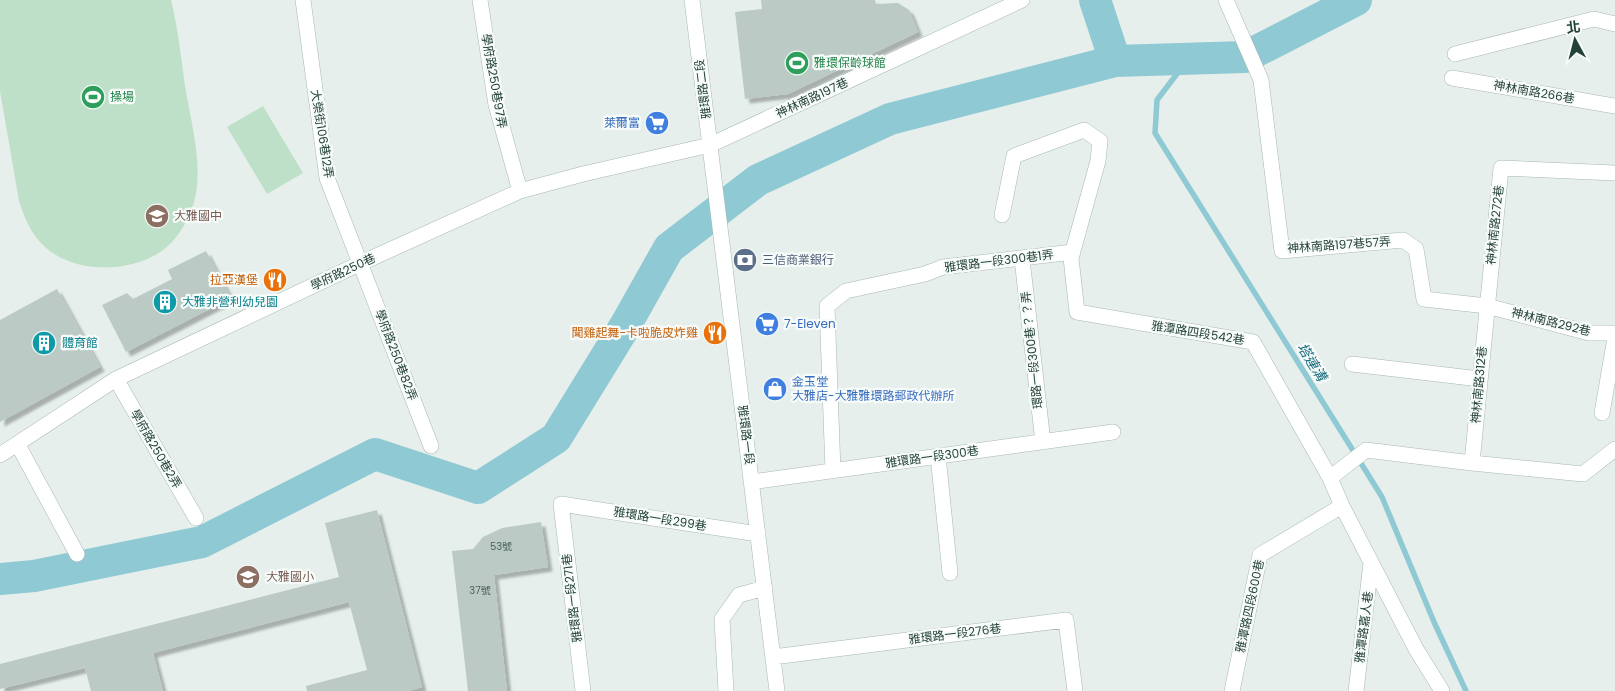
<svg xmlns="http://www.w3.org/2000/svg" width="1615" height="691" font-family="Poppins,'Noto Sans TC',sans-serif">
<defs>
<filter id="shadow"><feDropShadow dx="4.5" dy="4.5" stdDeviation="1" flood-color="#0004"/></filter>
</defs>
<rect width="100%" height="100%" fill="#e6efeb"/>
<!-- green -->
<path fill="#bfe0c8" d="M0 0H171C178 28 181 57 185 86 191 122 204 167 194 202 190 217 181 233 170 244 139 274 76 276 44 246 31 234 24 217 19 201L0 91Z
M263 106 303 173 267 194 227 127Z"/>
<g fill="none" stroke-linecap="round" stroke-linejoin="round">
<!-- stream -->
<path stroke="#8ec9d4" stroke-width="5.5" d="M1189 58 1157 100 1155 133 1382 497 1434 622 1466 691"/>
<!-- river -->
<path stroke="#8ec9d4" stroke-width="32" d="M1095 0 1115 61
M0 579 34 576 202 542 375 454 478 488 556 438 625 326 669 248 758 180 890 119 1115 61 1245 57 1356 0"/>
</g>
<!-- building -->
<path fill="#bbcac4" filter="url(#shadow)" d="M761 0H875L876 4 898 3 909 10 918 32 788 94 745 99 735 12 762 9Z
M206 251 231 298 126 352 102 305 127 293 133 299 172 279 168 270Z
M57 289 100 367 0 422V320Z
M377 510 422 687 408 691H307L306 686 367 670 349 602 153 653 163 691H91L85 668 0 689V664L339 577 325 523Z
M541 522 548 567 494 575 507 691H468L452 551 473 549 483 537 502 528Z"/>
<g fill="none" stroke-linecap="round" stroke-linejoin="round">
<!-- minor casing -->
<g stroke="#a8b8b2" stroke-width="16">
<path id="minor" d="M303 0 327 178 431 446
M480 0 496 105 520 191
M692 0 777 691
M1226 0 1261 80 1282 251 1403 240 1416 249 1424 299 1487 306 1589 333H1615
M1455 54 1594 19 1615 24
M1452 78 1615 106
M1002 215 1014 156 1084 130 1100 141 1098 161 1071 258 1077 312 1253 342 1330 478 1342 506 1416 649 1442 691
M1022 259 1043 442
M1352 364 1480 379
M116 379 196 518
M1602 413 1615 338
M18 445 77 554
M0 455 116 379 361 263 520 191 583 174 710 145 1022 0
M938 456 950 573
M1472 463 1501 168 1615 173
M833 471 827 306 846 291 925 274 943 267 1073 252
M1330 478 1366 450 1472 463 1583 474 1615 449
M751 482 1113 432
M773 657 1066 620 1075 691
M583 691 561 504 758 534
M726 691 722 619 739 595 765 588
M1232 691 1260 555 1342 506
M1356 691 1371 563"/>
</g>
<!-- minor -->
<use href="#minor" stroke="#fff" stroke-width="15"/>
</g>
<!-- icons -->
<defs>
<g id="stadium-disc" transform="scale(1.25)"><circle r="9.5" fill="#2e9e5b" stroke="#f7fbf9"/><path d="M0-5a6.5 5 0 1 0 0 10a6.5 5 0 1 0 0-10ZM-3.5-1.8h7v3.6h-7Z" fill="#fff"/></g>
<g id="supermarket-disc" transform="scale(1.25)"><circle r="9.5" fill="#3f7fe0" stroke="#f7fbf9"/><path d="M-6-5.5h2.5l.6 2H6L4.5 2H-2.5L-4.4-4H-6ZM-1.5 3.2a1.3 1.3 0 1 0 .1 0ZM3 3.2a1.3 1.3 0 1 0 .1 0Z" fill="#fff"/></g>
<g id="school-disc" transform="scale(1.25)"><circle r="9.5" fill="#8d6e63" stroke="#f7fbf9"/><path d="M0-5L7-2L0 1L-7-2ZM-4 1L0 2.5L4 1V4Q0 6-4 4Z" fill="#fff"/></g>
<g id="bank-disc" transform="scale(1.25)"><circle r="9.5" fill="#5c6f8a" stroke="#f7fbf9"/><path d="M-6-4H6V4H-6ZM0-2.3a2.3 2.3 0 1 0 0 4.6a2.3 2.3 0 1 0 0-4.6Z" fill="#fff"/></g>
<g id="restaurant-disc" transform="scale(1.25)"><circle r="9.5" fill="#e8710a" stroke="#f7fbf9"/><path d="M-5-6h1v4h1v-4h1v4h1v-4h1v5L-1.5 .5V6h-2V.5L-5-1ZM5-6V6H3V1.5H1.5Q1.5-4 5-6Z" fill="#fff"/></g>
<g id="building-disc" transform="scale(1.25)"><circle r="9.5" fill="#0f9aa8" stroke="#f7fbf9"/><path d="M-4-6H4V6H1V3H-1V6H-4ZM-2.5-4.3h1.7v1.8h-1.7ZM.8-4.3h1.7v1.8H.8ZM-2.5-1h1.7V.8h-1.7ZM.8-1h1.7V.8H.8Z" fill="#fff"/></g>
<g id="shop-disc" transform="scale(1.25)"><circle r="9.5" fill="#3f7fe0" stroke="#f7fbf9"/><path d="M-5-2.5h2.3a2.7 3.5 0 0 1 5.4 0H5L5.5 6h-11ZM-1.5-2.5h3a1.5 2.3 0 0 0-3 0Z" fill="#fff"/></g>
</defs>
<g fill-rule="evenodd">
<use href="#stadium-disc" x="797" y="63"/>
<use href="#stadium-disc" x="93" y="97"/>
<use href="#supermarket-disc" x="657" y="123"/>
<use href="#school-disc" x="157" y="216"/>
<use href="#bank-disc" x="745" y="260"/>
<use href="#restaurant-disc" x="275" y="280"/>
<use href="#building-disc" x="165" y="302"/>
<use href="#supermarket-disc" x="767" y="324"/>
<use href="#restaurant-disc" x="715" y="333"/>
<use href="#building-disc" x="44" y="343"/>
<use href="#shop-disc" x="775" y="389"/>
<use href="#school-disc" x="248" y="577"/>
</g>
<g text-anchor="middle" stroke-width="4.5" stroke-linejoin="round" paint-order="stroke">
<!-- number labels -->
<g font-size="10" fill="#4a645c">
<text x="501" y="550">53號</text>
<text x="480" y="594">37號</text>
</g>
<!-- leisure labels -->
<g font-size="12" fill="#27864d" stroke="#f7fbf9" text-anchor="start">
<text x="814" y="67">雅環保齡球館</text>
<text x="110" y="101">操場</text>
</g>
<!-- street labels -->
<g font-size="12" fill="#24423a" stroke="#f7fbf9">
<text transform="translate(494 81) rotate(80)" y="4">學府路250巷97弄</text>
<text transform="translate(703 89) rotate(-97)" y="4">雅環路二段</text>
<text transform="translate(1534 92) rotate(10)" y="4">神林南路266巷</text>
<text transform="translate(812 98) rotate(-25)" y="4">神林南路197巷</text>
<text transform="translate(322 134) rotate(81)" y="4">大榮街106巷12弄</text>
<text transform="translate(1495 225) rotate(-84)" y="4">神林南路272巷</text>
<text transform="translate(1339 245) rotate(-4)" y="4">神林南路197巷57弄</text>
<text transform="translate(999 261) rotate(-7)" y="4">雅環路一段300巷1弄</text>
<text transform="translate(343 272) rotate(-25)" y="4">學府路250巷</text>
<text transform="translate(1551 322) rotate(14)" y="4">神林南路292巷</text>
<text transform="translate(1198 333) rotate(9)" y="4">雅潭路四段542巷</text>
<text transform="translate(1032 350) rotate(-96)" y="4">環路一段300巷？？弄</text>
<text transform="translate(396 355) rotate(69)" y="4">學府路250巷82弄</text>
<text transform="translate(1479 385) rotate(-85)" y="4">神林南路312巷</text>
<text transform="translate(746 435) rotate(83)" y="4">雅環路一段</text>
<text transform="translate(156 449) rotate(60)" y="4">學府路250巷2弄</text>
<text transform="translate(932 457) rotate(-8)" y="4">雅環路一段300巷</text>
<text transform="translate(660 519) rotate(9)" y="4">雅環路一段299巷</text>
<text transform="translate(572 598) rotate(-97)" y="4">雅環路一段271巷</text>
<text transform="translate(1250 606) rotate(-78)" y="4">雅潭路四段600巷</text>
<text transform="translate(1364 627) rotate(-83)" y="4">雅潭路嘉人巷</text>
<text transform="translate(955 634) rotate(-7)" y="4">雅環路一段276巷</text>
</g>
<!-- shop labels -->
<g font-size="12" fill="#366cbe" stroke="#f7fbf9" text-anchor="start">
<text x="640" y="127" text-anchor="end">萊爾富</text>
<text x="784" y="328">7-Eleven</text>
<text x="792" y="386">金玉堂<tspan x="792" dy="14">大雅店-大雅雅環路郵政代辦所</tspan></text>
</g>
<!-- education labels -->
<g font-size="12" fill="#785e54" stroke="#f7fbf9" text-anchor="start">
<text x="174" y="220">大雅國中</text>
<text x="266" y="581">大雅國小</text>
</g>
<!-- service labels -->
<g font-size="12" fill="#4e5e75" stroke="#f7fbf9" text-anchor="start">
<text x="762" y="264">三信商業銀行</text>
</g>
<!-- food labels -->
<g font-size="12" fill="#c56008" stroke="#f7fbf9" text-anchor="end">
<text x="258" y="284">拉亞漢堡</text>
<text x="698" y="337">聞雞起舞-卡啦脆皮炸雞</text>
</g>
<!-- culture labels -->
<g font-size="12" fill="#0d838f" stroke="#f7fbf9" text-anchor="start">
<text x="182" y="306">大雅非營利幼兒園</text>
<text x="62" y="347">體育館</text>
</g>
<!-- water labels -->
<g font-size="14" font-style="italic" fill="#1c6f80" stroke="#f7fbf9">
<text transform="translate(1312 362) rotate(58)" y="5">塔連溝</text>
</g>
</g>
<!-- north arrow -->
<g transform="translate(1575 40) rotate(353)" stroke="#f7fbf9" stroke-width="4" paint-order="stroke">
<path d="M0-4L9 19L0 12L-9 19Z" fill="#24423a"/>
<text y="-8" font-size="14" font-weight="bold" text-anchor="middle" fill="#24423a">北</text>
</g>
</svg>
